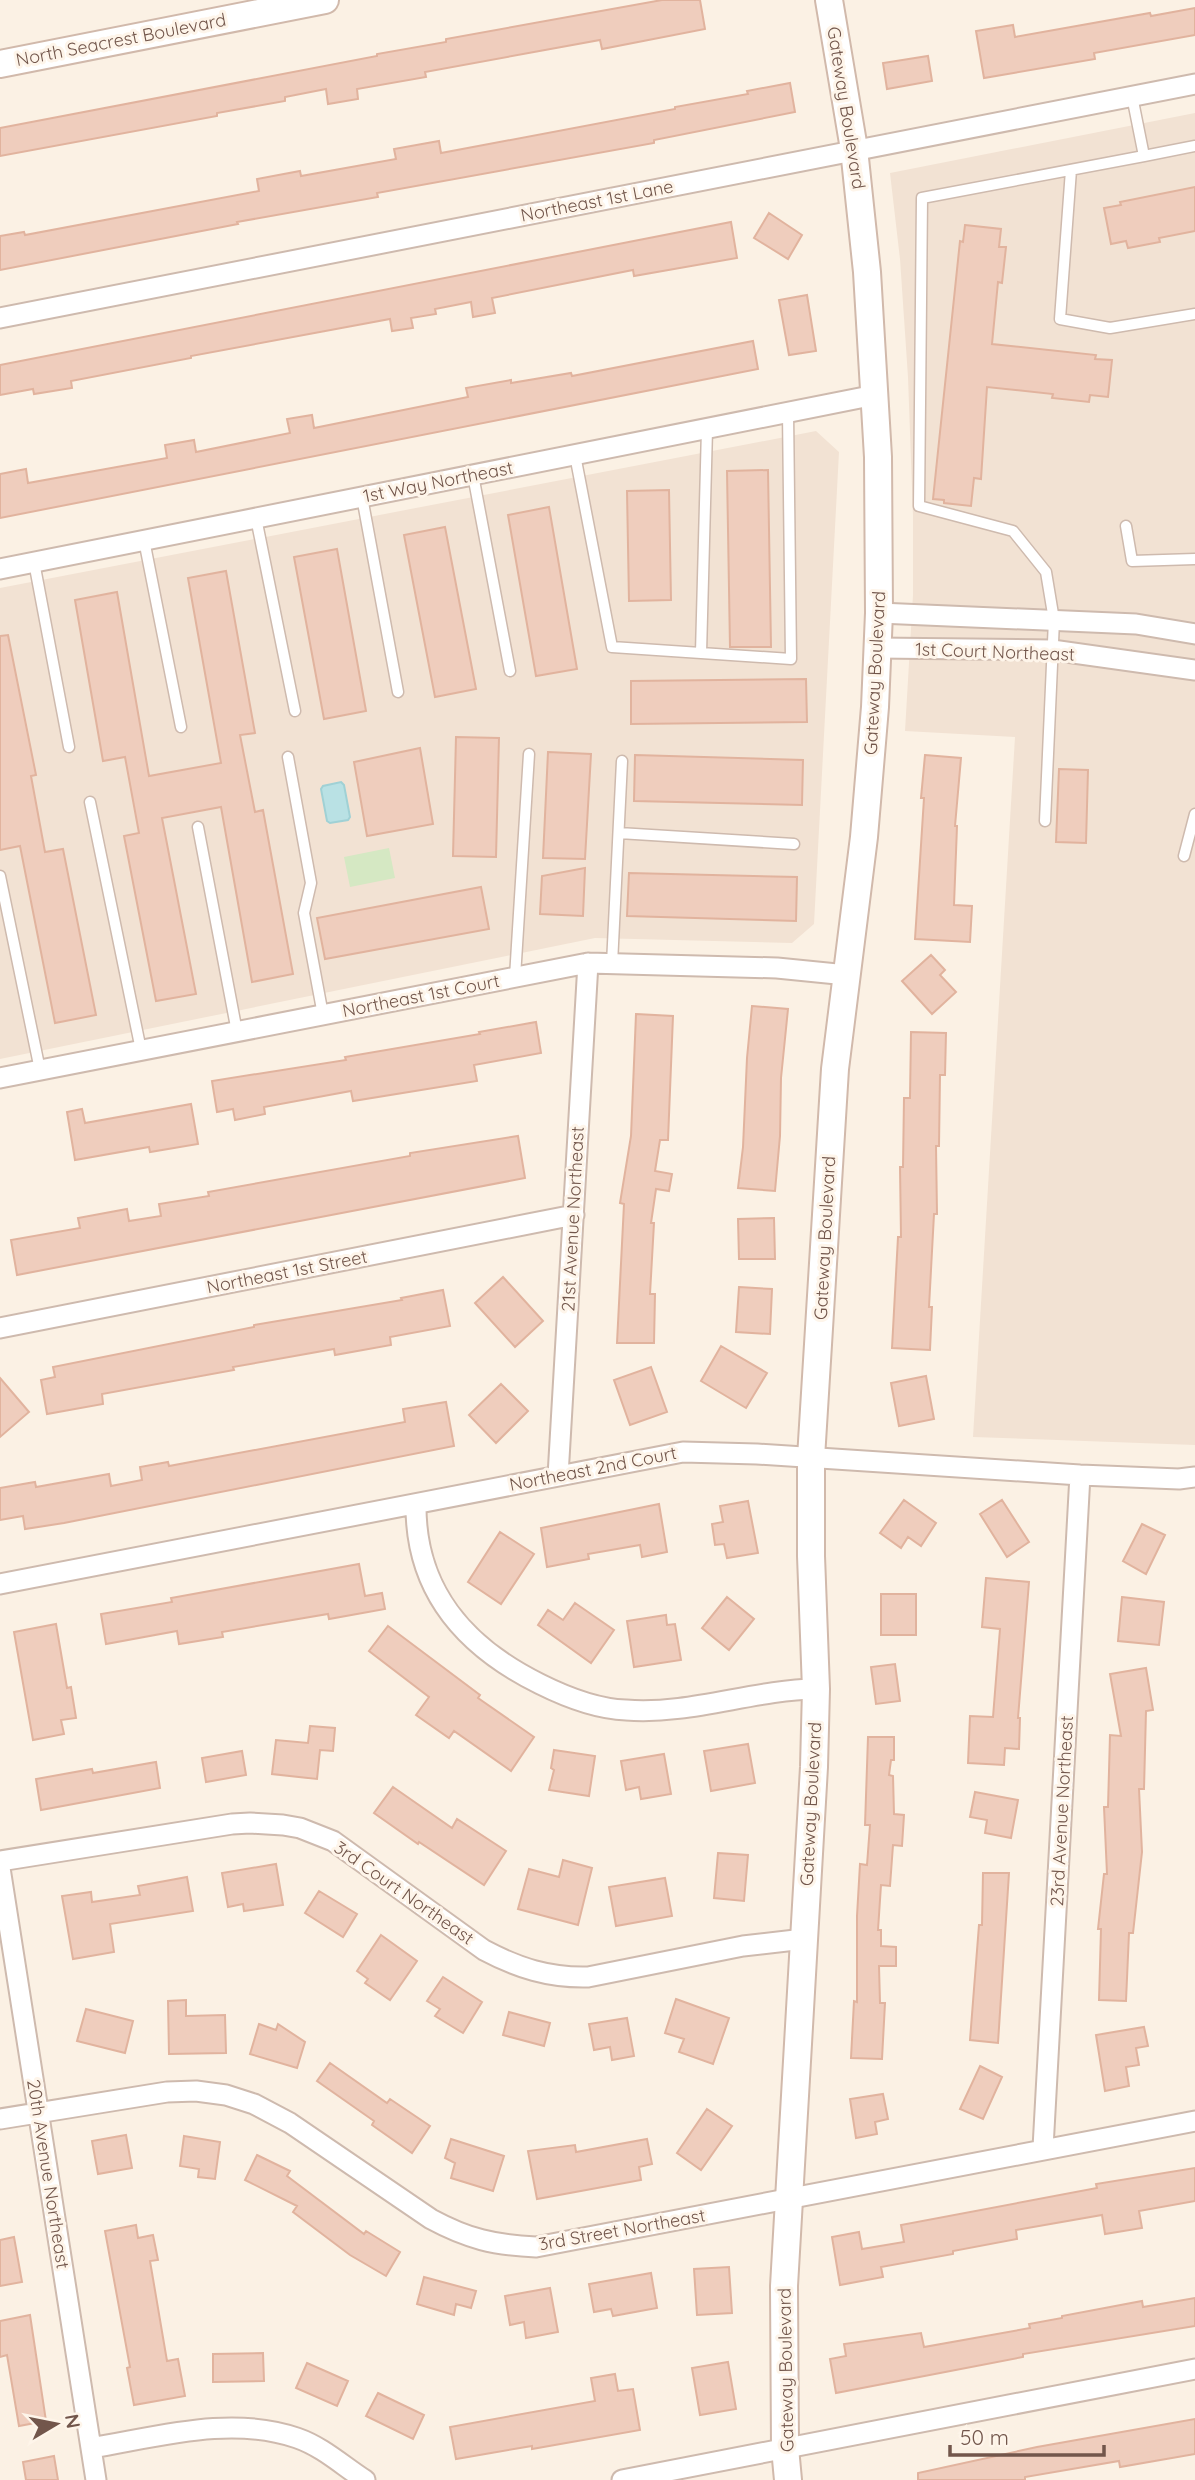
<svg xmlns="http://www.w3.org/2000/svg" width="1195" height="2480" font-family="Quicksand,sans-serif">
<rect width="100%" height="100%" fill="#fbf1e4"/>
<!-- residential -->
<path fill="#f2e2d3" d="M1195 113V1445L973 1437 1015 737 905 731 913 595V516L908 377 900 259 890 173Z
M816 431 839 452 814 924 792 943 595 938 0 1059V588Z"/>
<!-- green -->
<path fill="#d5e8c3" d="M389 848 395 878 350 887 344 857Z"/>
<!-- water -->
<path fill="#b9e1e4" stroke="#a0d1d5" stroke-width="2" d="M341 782 344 785 350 817 348 820 330 823 327 821 321 789 323 786Z"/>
<!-- building -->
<path fill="#efcdbd" stroke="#e1b39e" stroke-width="2" d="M662 0H700L705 29 602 49 600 40 425 72 426 77 357 89 358 99 328 104 326 89 285 97V101L217 113V116L0 156V128L377 56V54L446 42V39Z
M1195 8V35L1094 53 1095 59 984 78 976 31 1013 25 1015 37 1150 13 1151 16Z
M928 56 932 81 887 89 883 63Z
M790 83 795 112 654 140V143L377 193 378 197 237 222 238 224 0 270V236L24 232 25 235 259 191 257 179 300 171 301 176 396 159 394 149 439 141 441 153 675 109V107L748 94 747 91Z
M1195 187V231L1159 238 1160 242 1128 248 1126 241 1111 244 1104 208 1121 205 1120 202Z
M769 213 802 235 788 259 754 238Z
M731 222 737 258 634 276 633 270 492 298 495 313 473 317 471 302 435 309 436 314 411 318 413 328 392 331 390 319 191 356V358L71 381 72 388 34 394 33 389 0 395V365Z
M965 225 1001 229 999 247H1006L1002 283 998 282 992 344 1096 355 1095 359 1112 360 1108 397 1090 395 1089 402 1052 398 1053 394 987 387 981 479 974 478 971 506 944 503V500L933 499 960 241 963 242Z
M807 295 816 351 789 355 779 300Z
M753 341 758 369 0 518V474L26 469 28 483 167 458 165 445 194 440 196 452 290 433 287 419 312 415 314 428 468 397 466 388 511 380V383L571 373 572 376Z
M768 470 771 647H730L727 471Z
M669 490 671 600 629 601 627 491Z
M549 507 577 669 536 676 508 515Z
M445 527 476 689 435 697 404 535Z
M337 549 366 711 324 719 294 557Z
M226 571 255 733 240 735 255 812 263 810 293 974 252 982 221 807 162 818 196 994 156 1001 124 836 139 833 125 757 103 761 75 600 117 592 149 776 221 763 188 578Z
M8 635 36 775 31 776 45 852 63 849 96 1015 55 1023 20 846 0 850V636Z
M806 679 807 722 631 724V681Z
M456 737 499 738 496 857 453 856Z
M420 748 433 824 367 836 354 762Z
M548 752 591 754 585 859 543 858Z
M635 755 803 760 802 805 634 801Z
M925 755 961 758 955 826H957L954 905 972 906 970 942 915 939 924 798H921Z
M1059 769 1088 770 1086 843 1056 842Z
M585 868 583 916 540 914 542 876Z
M629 873 797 877 796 921 627 916Z
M481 887 489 929 325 959 317 918Z
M931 955 945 970 940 975 956 992 932 1014 902 981Z
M752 1006 788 1009 781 1078 780 1136 775 1191 738 1188 743 1147 747 1058Z
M636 1014 673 1016 668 1140H660L655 1171 672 1174 669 1191 656 1189 651 1223H654L650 1294H655L654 1343H617L624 1204 620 1203 631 1136Z
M536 1022 541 1053 474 1065 477 1081 353 1101 351 1091 264 1107 265 1114 235 1120 233 1109 217 1112 212 1081 346 1060 345 1057 480 1034 479 1032Z
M911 1032 946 1033 945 1075H940L939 1146H936L937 1214H934L929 1307H932L930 1350 892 1348 898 1237H901L900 1167H903L904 1098H910Z
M191 1104 198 1144 150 1152 149 1147 75 1160 67 1112 82 1109 85 1123Z
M518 1136 525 1178 17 1275 11 1240 80 1228 78 1218 127 1209 129 1221 161 1216 159 1204 209 1196 208 1192 410 1156V1153Z
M774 1218 775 1259H739L738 1219Z
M503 1277 543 1321 515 1347 475 1303Z
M739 1287 772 1289 770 1334 736 1332Z
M443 1290 450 1326 390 1337 391 1345 335 1355 334 1349 233 1367 234 1370 102 1394 103 1404 47 1414 41 1380 55 1377 53 1367 254 1327V1325L402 1300 401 1298Z
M721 1346 767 1373 746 1408 701 1381Z
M651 1367 667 1412 630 1425 614 1380Z
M926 1376 934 1419 899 1426 891 1383Z
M0 1378 29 1412 0 1437Z
M501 1384 528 1411 496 1443 469 1415Z
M446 1402 454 1446 64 1523 25 1529 23 1516 0 1520V1488L35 1482 36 1487 109 1474 111 1486 142 1480 140 1467 168 1462 169 1466 405 1422 403 1409Z
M904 1500 936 1523 921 1546 908 1537 901 1548 880 1533Z
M1002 1500 1029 1542 1007 1557 980 1514Z
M748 1501 758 1553 727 1558 724 1544 715 1545 712 1524 723 1522 720 1506Z
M659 1504 667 1552 642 1557 640 1545 588 1554 589 1559 547 1567 541 1528Z
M1142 1524 1165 1535 1146 1574 1123 1561Z
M500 1532 534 1554 501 1604 468 1582Z
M359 1564 365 1596 382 1593 385 1609 329 1619 328 1614 222 1632 223 1637 179 1644 177 1631 106 1644 101 1614 172 1602 171 1598Z
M986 1578 1029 1582 1018 1718H1020L1019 1749 1005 1748 1004 1765 968 1763 970 1716 993 1717 1000 1629 982 1627Z
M881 1594H916V1635H881Z
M727 1597 754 1619 729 1650 702 1628Z
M1122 1597 1164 1602 1159 1645 1118 1641Z
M575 1603 614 1630 591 1663 538 1625 548 1610 563 1620Z
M666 1615 667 1625 675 1624 681 1660 634 1667 627 1621Z
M56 1624 67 1688 71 1687 76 1718 61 1720 64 1734 33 1740 14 1632Z
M388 1626 480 1695 478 1698 534 1737 511 1771 454 1731 449 1738 416 1715 429 1697 369 1651Z
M895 1664 900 1701 876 1704 871 1667Z
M1146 1668 1153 1710 1146 1711 1144 1789H1139L1142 1852 1133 1933H1129L1126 2001 1099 2000 1101 1929H1098L1104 1874H1107L1104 1807H1108L1110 1735 1121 1736 1110 1674Z
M310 1726 335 1728 333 1751 320 1750 317 1779 272 1774 276 1740 308 1743Z
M868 1737H894V1760H891L889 1775 893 1776 894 1814 904 1815 902 1846 893 1845 890 1886 881 1885 878 1930H881V1946L896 1947V1966H879L880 2003H885L882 2059 851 2058 854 2001 857 2002V1916L860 1864 867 1865 870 1825H865Z
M748 1744 755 1783 711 1791 704 1751Z
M554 1750 595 1756 589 1796 549 1790 554 1770 551 1768Z
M242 1751 246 1775 206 1782 202 1758Z
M664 1754 671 1794 641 1799 639 1787 626 1790 621 1761Z
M156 1762 160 1788 41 1810 36 1779 92 1769 93 1773Z
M393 1787 452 1828 457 1819 506 1851 484 1885 419 1842 418 1844 374 1813Z
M975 1792 1018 1800 1011 1838 985 1833 987 1820 970 1817Z
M718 1853 748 1855 744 1901 714 1898Z
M563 1860 592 1868 578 1925 518 1909 529 1869 559 1877Z
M276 1864 283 1905 244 1911 243 1904 228 1907 222 1873Z
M983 1873H1009L998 2043 970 2040 979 1925H982Z
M187 1877 193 1911 110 1924 114 1952 73 1959 62 1896 91 1892 92 1902 140 1895 138 1886Z
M665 1878 672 1916 616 1926 609 1887Z
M319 1891 357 1914 343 1937 305 1913Z
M381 1935 417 1961 390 2000 365 1983 368 1979 357 1971Z
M443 1977 482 2002 463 2033 435 2016 440 2009 427 2001Z
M676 1999 729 2018 713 2064 679 2052 684 2039 665 2033Z
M186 2000V2016L225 2015 226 2053 169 2054 168 2001Z
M86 2009 133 2021 125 2053 77 2041Z
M509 2012 550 2023 544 2046 503 2035Z
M627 2018 634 2056 612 2060 610 2047 594 2050 589 2024Z
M259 2024 276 2030 278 2024 305 2042 297 2068 250 2054Z
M1144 2027 1148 2046 1136 2048 1139 2065 1126 2067 1129 2086 1105 2091 1096 2035Z
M330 2063 387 2103 390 2099 430 2126 412 2153 372 2125 374 2121 317 2081Z
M980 2066 1002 2077 983 2119 960 2109Z
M883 2094 888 2119 875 2122 877 2134 856 2138 850 2099Z
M707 2109 732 2126 701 2170 677 2153Z
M126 2135 132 2168 98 2174 92 2141Z
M184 2136 220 2142 215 2179 198 2177 199 2169 180 2166Z
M451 2139 504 2156 493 2191 451 2178 455 2163 445 2158Z
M647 2139 652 2164 639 2167 641 2180 537 2199 528 2151 575 2145 576 2152Z
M257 2155 290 2171 287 2176 364 2234 366 2231 400 2252 386 2276 350 2255 293 2212 297 2206 245 2180Z
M1195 2168V2201L1139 2211 1142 2228 1105 2234 1102 2215 1016 2230 1017 2239 953 2251V2254L881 2267 883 2277 840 2285 832 2237 859 2232 862 2249 904 2242 901 2225 1097 2188 1096 2184Z
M136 2225 138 2238 153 2235 158 2260 150 2261 167 2361 178 2359 185 2396 134 2405 127 2368 130 2367 105 2231Z
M14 2237 22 2282 0 2286V2240Z
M729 2267 732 2313 697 2315 694 2269Z
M651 2273 657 2308 613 2316 611 2309 594 2312 589 2284Z
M424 2277 476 2291 471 2308 456 2304 454 2315 417 2304Z
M550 2288 558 2332 526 2338 524 2322 510 2325 505 2296Z
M1195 2298V2326L1023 2354V2357L836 2393 830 2359 846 2356 844 2344 921 2333 924 2347 1030 2328 1029 2324 1062 2318V2316L1142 2301 1143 2307Z
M30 2315 46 2421 19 2426 7 2355 0 2357V2321Z
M263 2353 264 2381 213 2382V2354Z
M728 2362 736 2409 700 2415 692 2368Z
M307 2363 348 2381 337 2406 296 2388Z
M615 2374 618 2391 633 2389 640 2430 532 2449V2446L456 2459 450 2427 595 2401 591 2378Z
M378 2393 424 2415 413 2439 366 2416Z
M1195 2419V2454L1120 2467 1119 2461 1025 2477V2480H918V2473L1037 2447Z
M54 2456 58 2480H26L23 2462Z"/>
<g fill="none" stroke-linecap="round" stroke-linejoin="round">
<!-- lane casing -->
<g stroke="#cebaae" stroke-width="13">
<path id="lane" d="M1132 96 1144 156 1195 146
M1071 170 1060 319 1110 328 1195 314
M575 455 612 647 791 659 788 413
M473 475 510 671
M362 497 398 692
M256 518 295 711
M1126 526 1132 561 1195 559
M144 540 181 727
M34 562 69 747
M701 653 707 429
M288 757 311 883 304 913 323 1015
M90 802 141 1050
M1045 821 1054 620 1046 572 1013 531 919 506 922 198 1144 156
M198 827 237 1032
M619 833 794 844
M1184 856 1195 814
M0 876 40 1070
M612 964 622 761
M515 977 529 754"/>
</g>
<!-- street casing -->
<g stroke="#cebaae" stroke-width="23">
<path id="street" d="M0 318 1195 84
M0 569 875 395
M879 613 1136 624 1195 634
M877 648 1052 650 1195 670
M0 1078 588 963 777 968 847 975
M0 1328 574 1215
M558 1476 588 963
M416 1504C415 1591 465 1647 540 1684 566 1697 597 1709 626 1710 690 1715 752 1690 816 1689
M0 1584 683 1452 757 1454 1080 1475 1179 1479 1195 1477
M0 1861 232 1824 250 1823 283 1825 300 1828 333 1841 484 1950C518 1968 549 1978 588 1977L743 1946 804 1939
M0 1868 96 2480
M0 2119 167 2092 196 2091 226 2095 254 2104 290 2123 431 2219C468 2239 494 2245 536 2247L1195 2121
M1043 2148 1080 1475
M91 2448C158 2437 231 2415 297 2438 323 2447 343 2466 365 2480
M622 2480 1195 2369"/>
</g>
<!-- secondary casing -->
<g stroke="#d1b9ab" stroke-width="30">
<path id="secondary" d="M0 64 325 0
M788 2480 785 2448 784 2286 814 1767 816 1689 811 1556V1458L835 1069 864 837 875 707 879 613 878 457 867 272 854 149 829 0"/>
</g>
<!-- lane -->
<use href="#lane" stroke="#fff" stroke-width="10"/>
<!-- street -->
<use href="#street" stroke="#fff" stroke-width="19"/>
<!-- secondary -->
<use href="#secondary" stroke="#fff" stroke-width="26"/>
</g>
<g text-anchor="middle" stroke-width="6" stroke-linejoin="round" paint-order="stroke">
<!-- street labels -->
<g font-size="18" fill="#72564b" stroke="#fef5ea">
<text transform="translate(121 40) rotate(-11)" y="6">North Seacrest Boulevard</text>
<text transform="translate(846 108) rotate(81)" y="6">Gateway Boulevard</text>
<text transform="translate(597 201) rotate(-11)" y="6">Northeast 1st Lane</text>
<text transform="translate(438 482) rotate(-11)" y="6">1st Way Northeast</text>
<text transform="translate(995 652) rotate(2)" y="6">1st Court Northeast</text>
<text transform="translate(875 673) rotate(-87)" y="6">Gateway Boulevard</text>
<text transform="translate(421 996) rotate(-11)" y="6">Northeast 1st Court</text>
<text transform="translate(573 1219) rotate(-87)" y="6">21st Avenue Northeast</text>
<text transform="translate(825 1238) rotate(-87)" y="6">Gateway Boulevard</text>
<text transform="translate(287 1272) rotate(-11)" y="6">Northeast 1st Street</text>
<text transform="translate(593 1469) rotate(-11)" y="6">Northeast 2nd Court</text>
<text transform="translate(811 1804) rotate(-87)" y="6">Gateway Boulevard</text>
<text transform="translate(1062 1811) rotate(-87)" y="6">23rd Avenue Northeast</text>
<text transform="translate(404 1893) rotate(35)" y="6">3rd Court Northeast</text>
<text transform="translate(48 2174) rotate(81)" y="6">20th Avenue Northeast</text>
<text transform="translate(622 2230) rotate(-10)" y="6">3rd Street Northeast</text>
<text transform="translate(786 2370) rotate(-91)" y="6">Gateway Boulevard</text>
</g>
</g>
<!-- north arrow -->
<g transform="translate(56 2424) rotate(80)" stroke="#fef5ea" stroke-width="5" paint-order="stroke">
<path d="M0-5L12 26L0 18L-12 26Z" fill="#72564b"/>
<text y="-10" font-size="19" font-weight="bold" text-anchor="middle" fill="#72564b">N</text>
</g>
<!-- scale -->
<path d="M950 2445v10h154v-10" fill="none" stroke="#72564b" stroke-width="3.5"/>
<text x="960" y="2445" font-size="21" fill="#72564b" stroke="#fef5ea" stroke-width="5" paint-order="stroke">50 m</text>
</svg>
